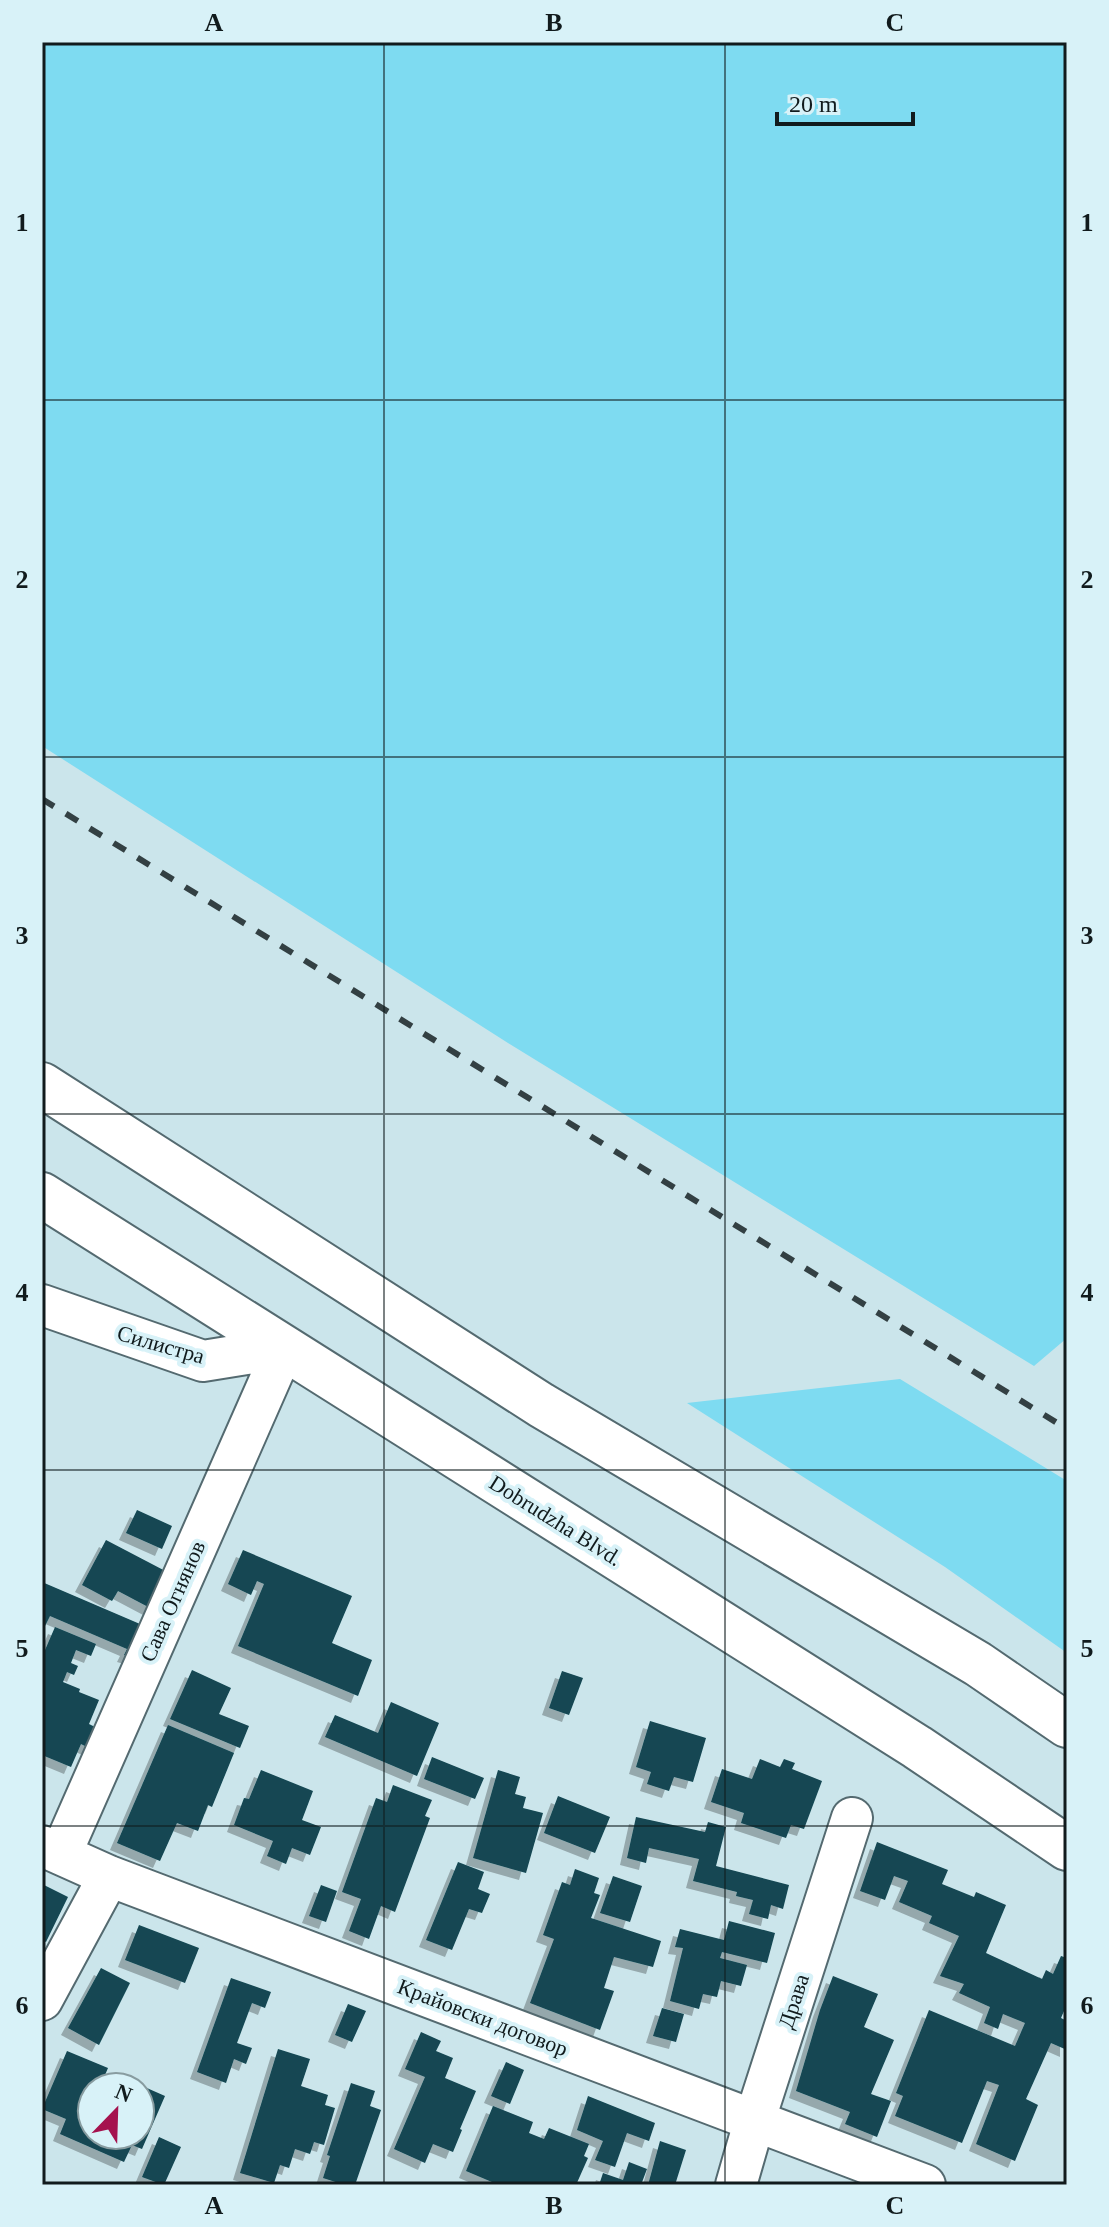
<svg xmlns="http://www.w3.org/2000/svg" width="1109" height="2227" font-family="Georgia,serif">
<defs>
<filter id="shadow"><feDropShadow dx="-7" dy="7" stdDeviation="0" flood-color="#0004"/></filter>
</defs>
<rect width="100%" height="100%" fill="#cbe5eb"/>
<!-- green -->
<path fill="#7edbf1" d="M42 42H1067V1338L1034 1366 508 1043 42 746Z
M900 1379 1067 1481V1653L945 1567 687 1403Z"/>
<!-- building -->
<path fill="#134752" filter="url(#shadow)" d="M137 1510 172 1526 162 1549 126 1533Z
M106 1540 171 1574 152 1609 118 1591 112 1601 82 1585Z
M243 1550 352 1596 332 1643 372 1660 358 1696 238 1646 264 1584 257 1581 251 1595 228 1584Z
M42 1582 147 1627 134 1658 124 1655 127 1649 50 1616 42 1632Z
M55 1627 96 1644 91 1656 76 1650 71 1663 78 1666 74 1675 67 1672 63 1682 80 1689 79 1692 99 1700 89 1724 97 1728 89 1748 81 1744 71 1767 42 1755V1657Z
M192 1670 231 1688 219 1714 249 1726 240 1748 170 1719Z
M562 1671 583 1678 569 1715 549 1708Z
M391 1702 439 1723 417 1776 325 1737 335 1715 378 1733Z
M650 1721 706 1738 693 1782 674 1777 669 1791 647 1784 651 1772 636 1767Z
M168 1725 234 1753 212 1807 208 1805 198 1831 177 1823 160 1861 117 1843Z
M432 1757 484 1778 475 1799 424 1779Z
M760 1759 780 1767 784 1759 795 1763 792 1769 822 1781 804 1829 791 1825 786 1838 741 1823 744 1813 711 1802 722 1769 752 1779Z
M261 1770 313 1791 302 1820 321 1827 310 1855 292 1848 286 1864 267 1856 273 1841 234 1825 244 1798 249 1799Z
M498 1770 520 1777 515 1794 526 1797 523 1808 543 1813 526 1873 473 1858Z
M393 1785 432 1800 425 1816 430 1818 395 1912 381 1906 369 1939 349 1931 361 1899 342 1892 376 1798 387 1802Z
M558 1796 610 1817 595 1853 544 1833Z
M636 1817 705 1832 708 1822 726 1827 716 1866 789 1885 783 1909 771 1905 768 1919 749 1914 753 1900 736 1896 737 1892 693 1881 699 1859 649 1848 646 1863 627 1858Z
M877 1842 948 1870 942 1884 974 1897 976 1892 1006 1905 986 1953 1042 1979 1046 1970 1053 1974 1061 1956 1067 1958V2004L1061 2018 1067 2021V2050L1051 2043 1026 2099 1038 2105 1015 2161 976 2144 999 2085 987 2081 962 2143 895 2116 903 2096 896 2093 929 2010 1015 2046 1025 2023 1003 2014 998 2029 984 2023 990 2007 959 1993 964 1984 940 1976 959 1936 929 1923 932 1916 899 1902 908 1881 894 1876 885 1900 860 1891Z
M458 1862 484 1872 478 1889 490 1894 482 1913 469 1909 452 1950 426 1940Z
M575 1869 599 1878 594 1893 600 1895 591 1918 661 1941 653 1967 614 1957 604 1988 614 1991 600 2030 530 2003 554 1939 543 1935 562 1882 570 1885Z
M613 1876 642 1886 630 1922 600 1913Z
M42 1884 68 1897 46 1942 42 1940Z
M321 1885 337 1891 326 1922 309 1916Z
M729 1921 775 1933 767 1963 722 1952 720 1958 747 1965 741 1986 721 1981 717 1997 703 1994 699 2009 670 2001 683 1948 675 1947 680 1929 724 1940Z
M139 1925 199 1948 185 1983 125 1960Z
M101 1968 130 1983 99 2045 68 2028Z
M833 1976 878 1994 864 2027 894 2040 871 2094 891 2101 877 2137 845 2124 850 2112 796 2091 820 2010Z
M231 1978 271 1992 265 2008 252 2003 237 2043 252 2048 246 2064 234 2059 226 2083 197 2072Z
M348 2004 366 2011 352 2042 335 2035Z
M662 2008 684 2014 676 2042 653 2036Z
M421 2032 441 2041 436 2051 453 2058 445 2078 476 2091 460 2129 462 2130 453 2152 433 2144 425 2163 394 2149 425 2077 405 2069Z
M278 2049 310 2059 301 2086 328 2095 325 2105 335 2108 324 2145 314 2142 310 2154 295 2149 289 2168 280 2165 274 2183 240 2173Z
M67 2051 108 2068 100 2087H92V2135H140V2085L165 2096 142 2149 132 2145 124 2162 60 2134 66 2119 42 2109Z
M506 2062 524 2070 510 2104 491 2096Z
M351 2083 375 2091 370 2106 381 2110 355 2185H345L323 2178 330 2156 327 2155Z
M588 2096 655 2123 649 2141 627 2133 615 2167 595 2160 603 2141 577 2130Z
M493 2106 533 2122 529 2133 544 2139 549 2128 589 2144 584 2156 588 2158 576 2185H499L466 2171Z
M159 2137 181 2147 164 2185 142 2177Z
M660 2141 686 2150 675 2185H648Z
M629 2162 647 2169 641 2185H599L603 2173 623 2180Z"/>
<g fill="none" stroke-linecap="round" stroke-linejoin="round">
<!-- street casing -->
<g stroke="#546a70" stroke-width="44">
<path id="street" d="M42 1305 203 1361 284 1348
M42 1846 109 1876 925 2185
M61 1854 284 1348
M42 2000 109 1876
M736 2185 755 2119 852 1818"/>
</g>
<!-- secondary casing -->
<g stroke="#546a70" stroke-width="48">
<path id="secondary" d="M42 1085 541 1405 978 1664 1067 1725
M42 1195 917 1747 1067 1848"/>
</g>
<!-- street -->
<use href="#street" stroke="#fff" stroke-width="40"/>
<!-- secondary -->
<use href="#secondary" stroke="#fff" stroke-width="44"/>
<!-- rail -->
<path stroke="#334043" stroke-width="6" stroke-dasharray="14 14" stroke-linecap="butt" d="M42 799 1067 1429"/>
</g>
<!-- grid -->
<path fill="none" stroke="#111b1d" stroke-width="2" stroke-opacity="0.55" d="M384 42V2185M725 42V2185M42 400H1067M42 757H1067M42 1114H1067M42 1470H1067M42 1826H1067"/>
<g text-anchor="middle" stroke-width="8" stroke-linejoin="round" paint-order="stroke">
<!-- street labels -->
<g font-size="22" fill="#111b1d" stroke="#d8f2f8">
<text transform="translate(161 1344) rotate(16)" y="8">Силистра</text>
<text transform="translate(556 1520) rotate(32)" y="8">Dobrudzha Blvd.</text>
<text transform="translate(172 1601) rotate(-66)" y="8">Сава Огнянов</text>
<text transform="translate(793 2001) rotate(-72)" y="8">Драва</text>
<text transform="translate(483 2017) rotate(21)" y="8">Крайовски договор</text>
</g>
</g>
<!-- border -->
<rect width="1109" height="2227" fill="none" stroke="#d8f2f8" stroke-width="88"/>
<!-- north arrow -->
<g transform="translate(116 2111) rotate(23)"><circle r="38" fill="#d8f2f8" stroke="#889ca0" stroke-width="2"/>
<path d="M0-6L14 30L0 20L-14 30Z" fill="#a5124e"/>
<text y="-12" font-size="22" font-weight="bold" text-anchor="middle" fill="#111b1d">N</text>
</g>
<!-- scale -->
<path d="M777 112v12h136v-12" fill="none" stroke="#111b1d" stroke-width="4"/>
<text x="789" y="112" font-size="24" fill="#111b1d" stroke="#d8f2f8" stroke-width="6" paint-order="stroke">20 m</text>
<rect x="44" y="44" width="1021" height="2139" fill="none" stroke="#111b1d" stroke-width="3"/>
<g font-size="26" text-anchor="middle" font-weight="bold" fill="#111b1d">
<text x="214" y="31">A</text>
<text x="554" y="31">B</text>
<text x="895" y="31">C</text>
<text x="22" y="231">1</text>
<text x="1087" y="231">1</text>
<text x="22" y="588">2</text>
<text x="1087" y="588">2</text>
<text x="22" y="944">3</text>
<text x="1087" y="944">3</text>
<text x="22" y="1301">4</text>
<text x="1087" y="1301">4</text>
<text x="22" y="1657">5</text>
<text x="1087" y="1657">5</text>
<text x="22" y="2014">6</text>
<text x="1087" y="2014">6</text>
<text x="214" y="2214">A</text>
<text x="554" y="2214">B</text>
<text x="895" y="2214">C</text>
</g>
</svg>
